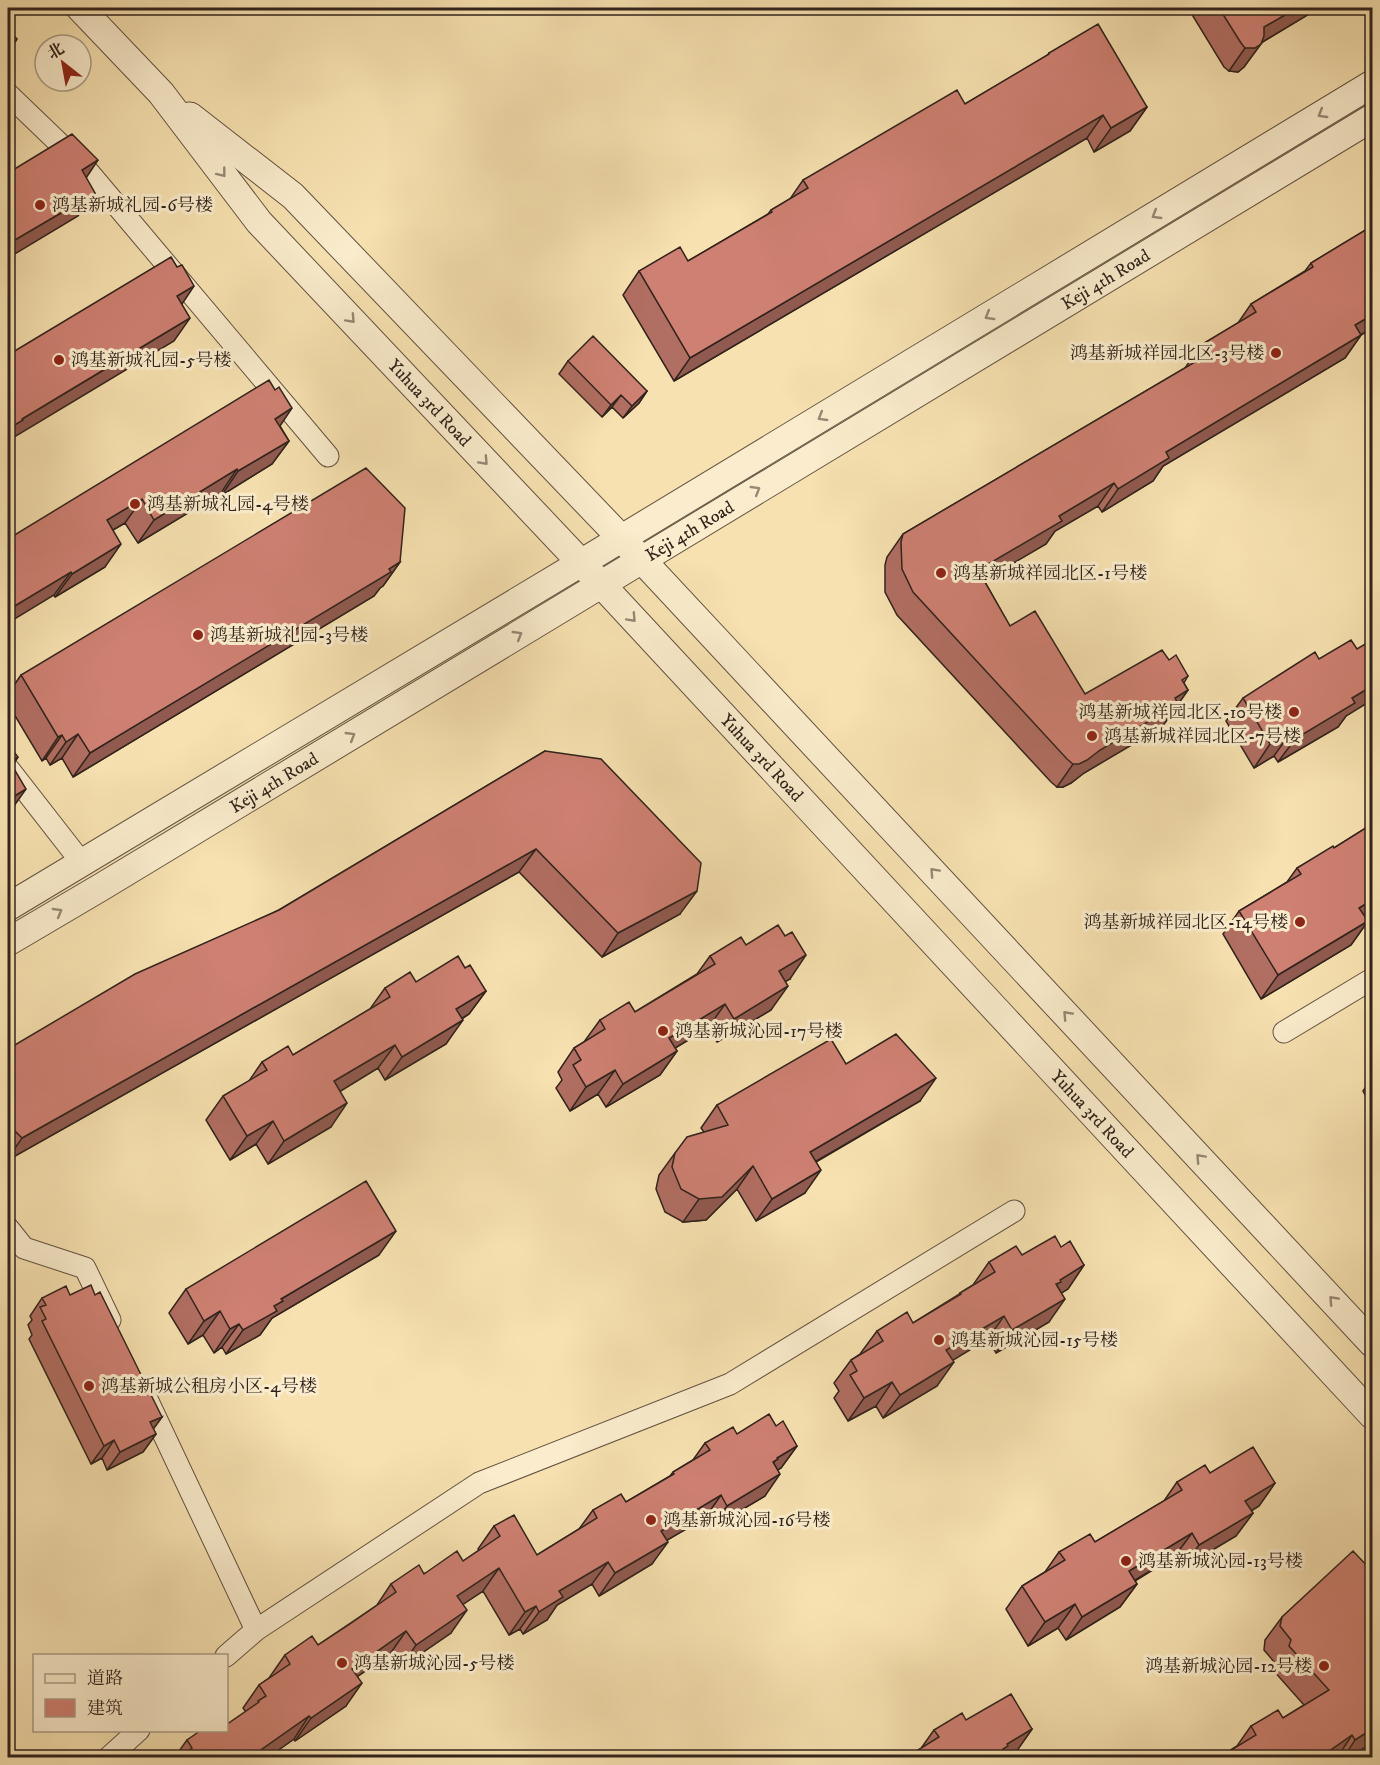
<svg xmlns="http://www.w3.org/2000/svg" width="1380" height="1765" font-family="'IM FELL DW Pica','Noto Serif SC',serif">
<rect width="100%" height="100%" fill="#f7e1b0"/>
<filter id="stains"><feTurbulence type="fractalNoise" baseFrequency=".00333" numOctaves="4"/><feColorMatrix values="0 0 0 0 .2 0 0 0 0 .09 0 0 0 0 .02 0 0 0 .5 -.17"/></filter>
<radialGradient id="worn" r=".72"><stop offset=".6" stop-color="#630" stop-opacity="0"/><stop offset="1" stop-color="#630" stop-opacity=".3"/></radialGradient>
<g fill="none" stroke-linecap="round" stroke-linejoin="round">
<!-- minor casing -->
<g stroke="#625241" stroke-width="23">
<path id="minor" d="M8 94 86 169 328 456
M8 768 82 863
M1284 1032 1372 979
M8 1228 24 1248 85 1268 110 1320
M146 1397 256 1630
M226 1656 256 1630 479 1483 730 1384 1014 1211
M108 1758 139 1730"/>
</g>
<!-- tertiary casing -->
<g stroke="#625241" stroke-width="29">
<g id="tertiary">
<path id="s1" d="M80 8 161 93 259 222 601 584 1372 1415"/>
<path d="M190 116 293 196 641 559 1372 1343"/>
<path d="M8 907 581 563 1372 84"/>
<path id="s2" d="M8 942 103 886 1372 118"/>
</g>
</g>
<!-- minor -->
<use href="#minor" stroke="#faeccc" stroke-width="21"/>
<!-- tertiary -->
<use href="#tertiary" stroke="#faeccc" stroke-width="27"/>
</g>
<!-- wall -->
<path fill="#b16e62" stroke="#31231c" stroke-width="1.5" d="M1188 8H1319L1261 43 1244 67 1238 72 1229 71 1224 67Z
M1049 53 1147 107 1130 131 1094 152 1087 138 674 381 623 295 639 271 688 261 768 214 771 210 790 199 803 180 965 104 1047 56Z
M1372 226V328L1361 335 1345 358 1163 466 1153 481 1102 512 1098 506 1055 531 1046 544 984 580 1010 626 1085 694 1169 660 1188 676 1184 683 1188 690 1162 727 1084 773 1071 783 1063 787H1057L1051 782 897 615 885 592V565L887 557 903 534 1185 368 1201 345 1238 323 1251 304 1305 271 1311 263Z
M568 361 647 391 639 403 623 418 612 407 602 417 559 374Z
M280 426 289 441 272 464 222 495 221 493 138 543 125 523 113 530 105 567 55 597 8 539Z
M400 562 383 586 380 588 374 596 73 777 62 758 50 765 46 758 42 761 8 704V694L21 675Z
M1243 698 1346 716 1338 727 1278 762 1274 756 1254 768 1226 721Z
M545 751 680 914 602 957 519 872 8 1160V1049L279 910Z
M1372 824V914L1366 918 1368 921 1351 945 1261 999 1223 934 1239 911 1287 882 1297 868 1334 848Z
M746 945 790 979 785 981 771 1010 717 1042 708 1028 675 1048 677 1051 660 1075 606 1107 598 1094 570 1111 556 1088 562 1080 558 1072 574 1048 584 1042 600 1020 635 1012 697 974 710 956Z
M465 968 486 991 469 1014 462 1019 446 1044 385 1080 378 1068 340 1091 331 1127 268 1164 256 1144 230 1160 206 1120 223 1096 249 1081 262 1062 293 1055 370 1009 385 988 416 982Z
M846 1064 920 1101 816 1162 805 1193 756 1221 737 1189 706 1220 683 1222 665 1212 656 1189 659 1175 675 1153 704 1132 701 1128 717 1105Z
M1372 1077V1108L1363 1091Z
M1061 1247 1084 1265 1068 1289 1061 1293 1049 1322 996 1353 988 1339 952 1360 937 1386 883 1418 876 1406 848 1421 834 1398 839 1391 834 1383 851 1360 860 1354 877 1331 913 1323 958 1295 960 1293 973 1285 989 1262Z
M379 1255 272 1318 260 1335 226 1354 222 1347 214 1353 203 1335 188 1344 169 1313 186 1289Z
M70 1295 162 1417 153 1429 156 1434 143 1452 107 1470 102 1458 91 1464 29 1339 32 1335 28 1325 32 1320 30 1316 42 1298Z
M776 1426 797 1446 781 1468 778 1470 765 1496 711 1528 705 1518 667 1540 652 1564 599 1596 592 1584 557 1605 547 1620 523 1634 520 1629 509 1635 483 1591 463 1604 451 1633 400 1668 390 1654 357 1677 346 1706 295 1741 294 1739 267 1758H174L187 1740 226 1731 246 1712 243 1708 259 1685 269 1678 285 1655 318 1645 377 1605 391 1584 463 1561 479 1550 478 1549 494 1526 537 1555 579 1529 593 1510 626 1502 670 1476 673 1472 693 1460 705 1443 737 1434Z
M1210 1473 1275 1483 1259 1506 1251 1511 1253 1513 1236 1536 1182 1568 1175 1556 1135 1581 1137 1584 1120 1607 1066 1640 1058 1628 1028 1646 1006 1609 1022 1586 1045 1572 1059 1552 1095 1542 1164 1501 1177 1482Z
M1372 1571V1743L1348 1758H1218L1237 1746 1251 1726 1283 1718 1304 1705 1272 1669 1275 1663 1264 1650 1265 1640 1282 1617Z
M966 1720 1032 1729 1016 1752 1008 1757 922 1747 934 1730Z"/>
<!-- shaded-wall -->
<path fill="#905a50" stroke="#31231c" stroke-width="1.5" d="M1297 8H1319L1252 48 1261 44 1244 67 1238 72 1229 71 1245 48 1264 27Z
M17 39 8 54V49Z
M1147 107 1130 131 1094 152 1111 128Z
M1103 115 1087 138 674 381 690 358Z
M98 160 82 184V170Z
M95 193 78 216 8 258V244Z
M194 286 178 310 177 296Z
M1372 315V328L1339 348 1355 325Z
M190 318 174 341 9 440 8 442V429L22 419Z
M1361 335 1345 358 1163 466 1153 481 1102 512 1118 489 1166 452Z
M647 391 639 403 623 418 632 406Z
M621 395 612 407 602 417 611 405Z
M292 408 276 432 275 419Z
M289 441 272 464 222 495 238 471Z
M237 469 221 493 138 543 154 520Z
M1114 483 1098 506 1055 531 1046 544 962 593 978 570 1059 516Z
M142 499 125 523 90 543 107 520Z
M121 544 105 567 55 597 72 574Z
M400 562 383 586 380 588 374 596 73 777 90 753Z
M71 572 54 595 8 623V610Z
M1372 686V700L1346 716 1338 727 1278 762 1295 739 1352 698Z
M1188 690 1162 727 1084 773 1071 783 1063 787H1057L1073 764 1100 750 1175 698Z
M1291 732 1274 756 1254 768 1270 744Z
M78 734 62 758 50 765 66 742Z
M62 735 46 758 42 761 58 737Z
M18 757 8 773 10 762Z
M26 789 9 813 8 814V800Z
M536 849 519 872 8 1160V1158L22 1138Z
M697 891 680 914 602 957 618 933Z
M1372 900V914L1343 931 1359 908Z
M1368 921 1351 945 1261 999 1278 975Z
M806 955 790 979 763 995 779 971Z
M788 986 771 1010 717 1042 734 1019Z
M486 991 469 1014 439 1032 456 1009Z
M725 1004 708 1028 652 1062 669 1038Z
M463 1020 446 1044 385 1080 402 1057Z
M395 1045 378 1068 318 1105 334 1081Z
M677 1051 660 1075 606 1107 623 1084Z
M615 1070 598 1094 570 1111 586 1087Z
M936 1078 920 1101 794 1174 810 1152Z
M347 1103 331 1127 268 1164 284 1141Z
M273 1121 256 1144 230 1160 247 1136Z
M753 1166 737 1189 706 1220 683 1222 699 1199Z
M821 1170 805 1193 756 1221 772 1199Z
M396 1231 379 1255 272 1318 260 1335 226 1354 243 1330 274 1306 281 1299Z
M1084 1265 1068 1289 1047 1302 1040 1308 1060 1280Z
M1065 1299 1049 1322 996 1353 1012 1330Z
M220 1311 203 1335 188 1344 204 1321Z
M1004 1316 988 1339 930 1374 946 1350Z
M239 1324 222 1347 214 1353 230 1329Z
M954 1362 937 1386 883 1418 900 1395Z
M892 1382 876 1406 848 1421 864 1398Z
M162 1417 149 1435 150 1422Z
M156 1434 143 1452 107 1470 120 1452Z
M114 1440 102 1458 91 1464 104 1446Z
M797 1446 781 1468 765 1478 758 1485 777 1458Z
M780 1474 765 1496 711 1528 727 1506Z
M1275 1483 1259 1506 1229 1524 1245 1501Z
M721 1495 705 1518 645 1553 661 1531Z
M1253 1513 1236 1536 1182 1568 1199 1545Z
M1192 1533 1175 1556 1112 1594 1129 1571Z
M668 1542 652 1564 599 1596 615 1573Z
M608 1562 592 1584 557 1605 547 1620 523 1634 539 1612 559 1591Z
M499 1568 483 1591 441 1619 457 1596Z
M1137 1584 1120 1607 1066 1640 1082 1617Z
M1075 1604 1058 1628 1028 1646 1045 1622Z
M536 1606 520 1629 509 1635 525 1612Z
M467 1610 451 1633 400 1668 416 1645Z
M406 1631 390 1654 336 1691 352 1669Z
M362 1683 346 1706 295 1741 311 1718Z
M309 1716 294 1739 267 1758H253L255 1754Z
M1032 1729 1016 1752 1007 1758H997L1007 1744Z
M1372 1729V1743L1348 1758H1343L1355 1740Z
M1352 1735 1337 1758H1319Z"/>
<!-- building -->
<path fill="#ce8072" stroke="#31231c" stroke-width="1.5" d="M1219 8H1297L1264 27V36L1261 44 1255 48H1245L1241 43Z
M1098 24 1147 107 1111 128 1103 115 690 358 639 271 680 247 688 261 772 212 771 210 808 188 803 180 957 90 965 104 1049 54V53Z
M8 29 17 39 8 49Z
M72 134 98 160 82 170 95 193 8 244V173Z
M1372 226V315L1355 325 1361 335 1166 452 1169 458 1118 489 1114 483 1059 516 1062 521 978 570 1010 626 1035 611 1085 694 1162 650 1169 660 1176 655 1188 676 1182 680 1188 690 1175 698 1178 704 1100 750 1087 760 1079 764H1073L1067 759 913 592 902 569 901 542 903 534 1207 355 1201 345 1256 312 1251 304 1313 267 1311 263Z
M171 257 177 267 182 265 194 286 177 296 190 318 22 419 23 420 8 429V355Z
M593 336 647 391 632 406 621 395 611 405 568 361Z
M269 380 275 390 279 387 292 408 275 419 289 441 238 471 237 469 154 520 142 499 107 520 121 544 72 574 71 572 8 610V539Z
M366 468 405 508 400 562 389 569 391 572 90 753 78 734 66 742 62 735 58 737 21 675Z
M1351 640 1357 649 1372 640V686L1352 698 1355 703 1295 739 1291 732 1270 744 1243 698 1315 652 1319 659Z
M8 734 12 742 14 752 18 757 10 762 26 789 8 800Z
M545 751 601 759 701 863 697 891 618 933 536 849 22 1138 8 1124V1049L135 974 279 910Z
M1372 824V900L1359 908 1368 921 1278 975 1239 911 1301 874 1297 868 1333 846 1334 848Z
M778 925 785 936 792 932 806 955 779 971 788 986 734 1019 725 1004 669 1038 677 1051 623 1084 615 1070 586 1087 573 1065 581 1060 574 1048 605 1029 600 1020 629 1002 635 1012 715 964 710 956 741 937 746 945Z
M458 956 465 968 470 965 486 991 456 1009 463 1020 402 1057 395 1045 334 1081 347 1103 284 1141 273 1121 247 1136 223 1096 267 1070 262 1062 288 1046 293 1055 390 997 385 988 410 972 416 982Z
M896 1034 936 1078 810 1152 821 1170 772 1199 753 1166 722 1197 699 1199 681 1189 672 1167 675 1153 687 1137 728 1125 717 1105 831 1039 846 1064Z
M366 1181 396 1231 281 1299 283 1301 274 1306 277 1311 243 1330 239 1324 230 1329 220 1311 204 1321 186 1289Z
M1055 1236 1061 1247 1070 1241 1084 1265 1060 1280 1061 1282 1056 1284 1065 1299 1012 1330 1004 1316 946 1350 954 1362 900 1395 892 1382 864 1398 850 1375 857 1371 851 1360 883 1341 877 1331 907 1312 913 1323 961 1294 960 1293 995 1272 989 1262 1016 1246 1022 1255Z
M91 1285 95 1295 100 1292 162 1417 150 1422 156 1434 120 1452 114 1440 104 1446 42 1321 46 1319 40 1307 46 1305 42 1298 66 1286 70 1295Z
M769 1414 776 1426 783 1421 797 1446 777 1458 778 1459 773 1462 780 1474 727 1506 721 1495 661 1531 668 1542 615 1573 608 1562 559 1591 563 1597 539 1612 536 1606 525 1612 499 1568 457 1596 467 1610 416 1645 406 1631 352 1669 362 1683 311 1718 309 1716 255 1754 257 1758H179L192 1748 187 1740 200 1731H226V1725L259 1702 258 1701 266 1696 259 1685 290 1664 285 1655 312 1636 318 1645 350 1624 396 1592 391 1584 419 1565 424 1574 457 1551 463 1561 500 1536 494 1526 514 1515 537 1555 597 1518 593 1510 621 1494 626 1502 674 1474 673 1472 710 1450 705 1443 733 1427 737 1434Z
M1253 1447 1275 1483 1245 1501 1253 1513 1199 1545 1192 1533 1129 1571 1137 1584 1082 1617 1075 1604 1045 1622 1022 1586 1065 1560 1059 1552 1090 1534 1095 1542 1182 1490 1177 1482 1205 1465 1210 1473Z
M1353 1551 1372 1571V1729L1355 1740 1352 1735 1319 1758H1218L1256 1735 1251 1726 1278 1710 1283 1718 1329 1690 1289 1646 1291 1640 1280 1626 1282 1617Z
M1011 1694 1032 1729 1007 1744 1008 1746 1003 1749 1008 1758H905L939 1737 934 1730 962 1713 966 1720Z"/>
<!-- one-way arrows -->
<defs><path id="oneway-chevron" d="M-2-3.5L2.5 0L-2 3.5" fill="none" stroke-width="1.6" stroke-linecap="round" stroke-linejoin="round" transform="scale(1.5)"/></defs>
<g stroke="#968874">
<use href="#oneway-chevron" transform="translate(1322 114) rotate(149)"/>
<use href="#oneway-chevron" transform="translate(222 173) rotate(52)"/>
<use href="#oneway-chevron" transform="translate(1156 215) rotate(149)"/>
<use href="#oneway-chevron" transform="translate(989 316) rotate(149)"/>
<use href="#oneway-chevron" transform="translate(351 319) rotate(47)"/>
<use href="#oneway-chevron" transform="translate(822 417) rotate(149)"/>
<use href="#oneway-chevron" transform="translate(484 461) rotate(47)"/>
<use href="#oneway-chevron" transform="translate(756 490) rotate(-31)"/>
<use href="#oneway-chevron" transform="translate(632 618) rotate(47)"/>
<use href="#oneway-chevron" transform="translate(518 635) rotate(-31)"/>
<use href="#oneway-chevron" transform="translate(351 736) rotate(-31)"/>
<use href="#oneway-chevron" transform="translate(934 872) rotate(-133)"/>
<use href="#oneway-chevron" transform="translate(58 912) rotate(-30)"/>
<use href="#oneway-chevron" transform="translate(1067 1015) rotate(-133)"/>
<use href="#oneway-chevron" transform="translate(1200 1158) rotate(-133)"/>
<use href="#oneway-chevron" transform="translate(1333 1300) rotate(-133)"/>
</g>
<!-- markers -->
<g fill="#8f2418" stroke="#faeccc" stroke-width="2">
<circle cx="40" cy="205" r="6"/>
<circle cx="1276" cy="353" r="6"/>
<circle cx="59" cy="360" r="6"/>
<circle cx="135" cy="504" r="6"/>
<circle cx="941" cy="573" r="6"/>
<circle cx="198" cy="635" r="6"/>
<circle cx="1294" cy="712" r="6"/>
<circle cx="1092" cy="736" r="6"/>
<circle cx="1300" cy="922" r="6"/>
<circle cx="663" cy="1031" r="6"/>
<circle cx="939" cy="1340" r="6"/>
<circle cx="89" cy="1386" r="6"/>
<circle cx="651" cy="1520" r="6"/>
<circle cx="1126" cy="1561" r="6"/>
<circle cx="342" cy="1663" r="6"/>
<circle cx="1324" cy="1666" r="6"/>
</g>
<g text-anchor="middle" stroke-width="6" stroke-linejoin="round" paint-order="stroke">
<!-- poi labels -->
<g font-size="18" fill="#31231c" stroke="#faeccc" text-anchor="start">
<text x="52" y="211">鸿基新城礼园-6号楼</text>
<text x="1264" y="359" text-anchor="end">鸿基新城祥园北区-3号楼</text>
<text x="71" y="366">鸿基新城礼园-5号楼</text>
<text x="147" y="510">鸿基新城礼园-4号楼</text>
<text x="953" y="579">鸿基新城祥园北区-1号楼</text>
<text x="210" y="641">鸿基新城礼园-3号楼</text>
<text x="1282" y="718" text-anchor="end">鸿基新城祥园北区-10号楼</text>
<text x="1104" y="742">鸿基新城祥园北区-7号楼</text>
<text x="1288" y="928" text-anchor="end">鸿基新城祥园北区-14号楼</text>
<text x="675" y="1037">鸿基新城沁园-17号楼</text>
<text x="951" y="1346">鸿基新城沁园-15号楼</text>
<text x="101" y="1392">鸿基新城公租房小区-4号楼</text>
<text x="663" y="1526">鸿基新城沁园-16号楼</text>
<text x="1138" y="1567">鸿基新城沁园-13号楼</text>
<text x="354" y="1669">鸿基新城沁园-5号楼</text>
<text x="1312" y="1672" text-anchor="end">鸿基新城沁园-12号楼</text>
</g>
<!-- street labels -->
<g font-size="18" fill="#31231c" stroke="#faeccc">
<text dy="6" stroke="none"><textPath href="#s2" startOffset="1282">Keji 4th Road</textPath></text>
<text dy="6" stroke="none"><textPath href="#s1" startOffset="528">Yuhua 3rd Road</textPath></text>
<text dy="6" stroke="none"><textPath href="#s2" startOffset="796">Keji 4th Road</textPath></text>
<text dy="6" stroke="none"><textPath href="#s1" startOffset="1014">Yuhua 3rd Road</textPath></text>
<text dy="6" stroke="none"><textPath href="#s2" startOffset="310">Keji 4th Road</textPath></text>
<text dy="6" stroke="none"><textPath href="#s1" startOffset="1500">Yuhua 3rd Road</textPath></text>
</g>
</g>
<!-- margin -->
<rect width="1380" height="1765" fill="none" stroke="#f7e1b0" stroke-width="30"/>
<rect x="9" y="9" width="1362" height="1747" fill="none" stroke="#31231c" stroke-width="3"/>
<rect x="15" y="15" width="1350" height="1735" fill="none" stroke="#31231c" stroke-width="1.5"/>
<!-- legend -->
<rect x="33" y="1654" width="195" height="78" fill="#faeccc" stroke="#aa9c86" stroke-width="1.5"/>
<rect x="45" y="1674" width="30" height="9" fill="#faeccc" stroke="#aa9c86" stroke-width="1.5"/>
<text x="87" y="1684" font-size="18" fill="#31231c">道路</text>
<rect x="45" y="1699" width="30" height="18" fill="#ce8072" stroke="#aa9c86" stroke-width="1.5"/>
<text x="87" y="1714" font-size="18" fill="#31231c">建筑</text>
<!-- north arrow -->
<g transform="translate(63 63) rotate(329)"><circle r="28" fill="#faeccc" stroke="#aa9c86" stroke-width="1.5"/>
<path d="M0-4.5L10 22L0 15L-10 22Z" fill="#8f2418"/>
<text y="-9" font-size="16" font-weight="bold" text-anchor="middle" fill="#31231c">北</text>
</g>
<rect width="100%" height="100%" filter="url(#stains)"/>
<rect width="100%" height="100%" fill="url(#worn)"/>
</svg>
